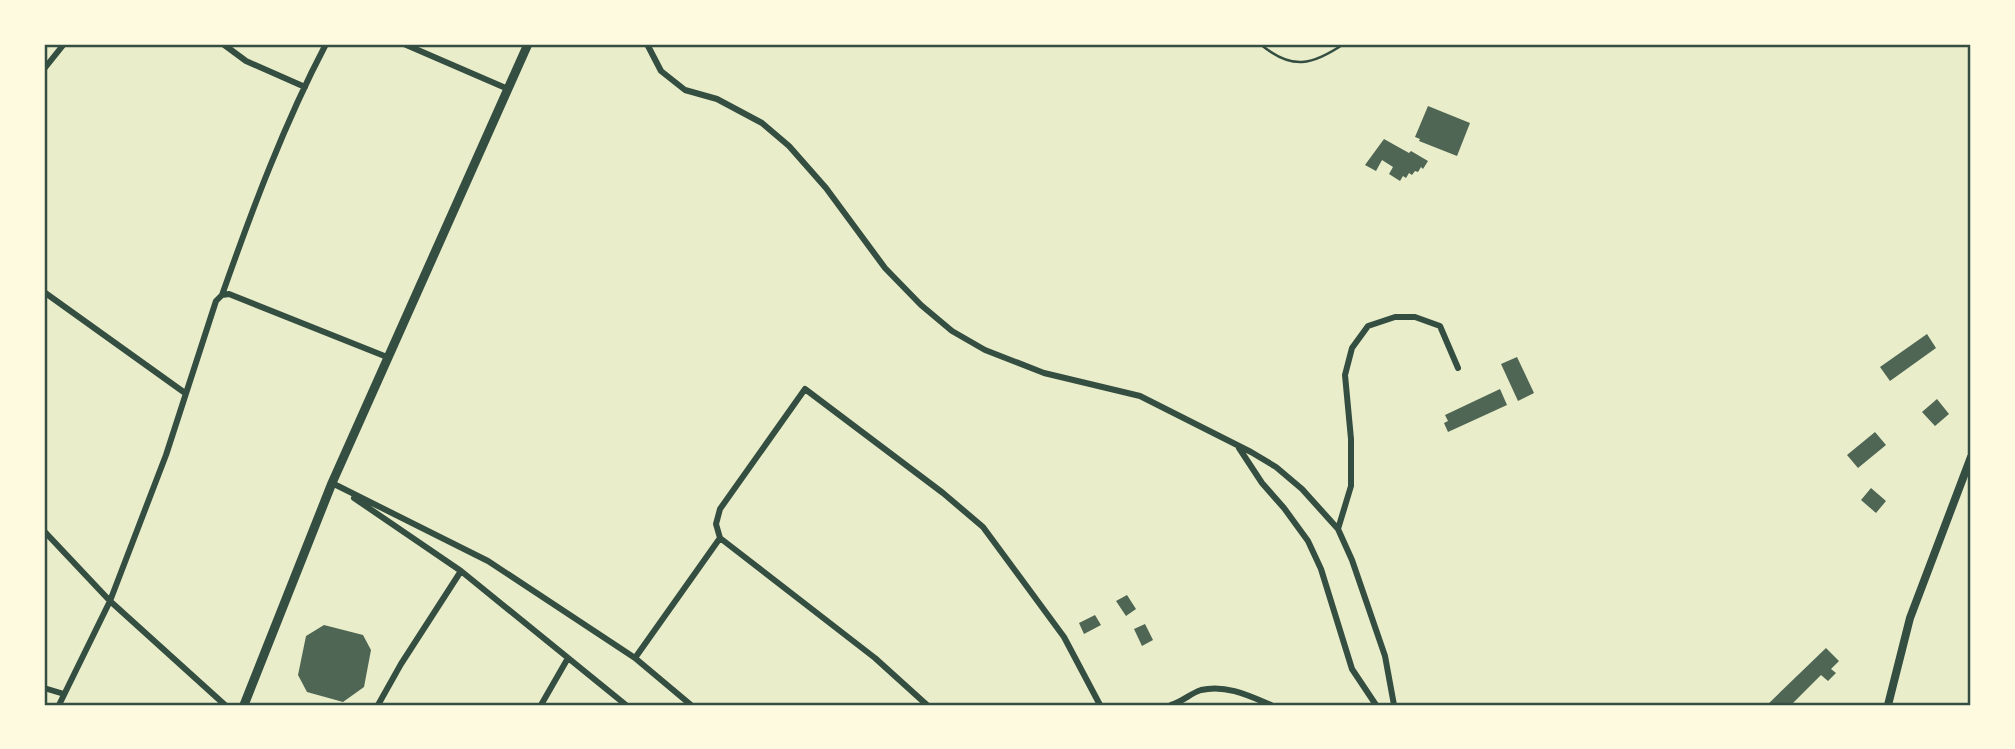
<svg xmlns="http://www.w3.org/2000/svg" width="2015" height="749" font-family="Helvetica,sans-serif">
<rect width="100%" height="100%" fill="#e9edc9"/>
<!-- building -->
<path fill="#4f6655" d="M1428 106 1470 123 1457 156 1419 141 1420 139 1415 137Z
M1384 139 1409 153 1411 151 1428 161 1423 169 1421 167 1418 172 1415 171 1412 175 1409 173 1406 178 1403 176 1400 181 1389 174 1393 167 1382 160 1376 171 1365 165Z
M1927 334 1936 348 1890 381 1880 367Z
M1517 357 1534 393 1518 401 1501 364Z
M1500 389 1507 405 1448 432 1444 423 1448 421 1445 415Z
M1937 399 1949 414 1935 426 1922 412Z
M1875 432 1886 445 1858 468 1847 455Z
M1871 488 1886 501 1876 513 1861 500Z
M1127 595 1136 609 1126 616 1116 601Z
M1095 615 1101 625 1084 634 1079 623Z
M1145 624 1153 640 1142 646 1134 629Z
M324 625 363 635 371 650 364 687 343 702 307 692 298 675 306 636Z
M1826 648 1839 661 1831 669 1836 673 1828 681 1821 675 1791 705H1767Z"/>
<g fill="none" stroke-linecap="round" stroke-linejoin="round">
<!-- service -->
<path stroke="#344e41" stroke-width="2.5" d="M1260 44C1293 71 1311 65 1344 44"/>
<!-- minor -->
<path stroke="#344e41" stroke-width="6" d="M223 44 246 61 305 87
M404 44 508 89
M647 44 661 71 685 90 717 99 762 123 789 146 826 188 885 268 921 305 952 331 985 350 1044 373 1140 396 1251 452 1276 467 1302 489 1338 529 1352 560 1385 656 1394 705
M44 69 64 44
M44 292 185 393
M222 295C252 210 284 124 326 44
M1239 448 1262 483 1284 508 1308 541 1321 569 1352 669 1376 705
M332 483 488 561 635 658 691 705
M354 498 461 571 626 705
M1338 529 1351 486V439L1345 375 1352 348 1368 326 1395 317H1415L1440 326 1458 368
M44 531 110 601 225 705
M720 538 716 524 720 509 805 389 943 493 983 527 1064 637 1100 705
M635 658 720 538 875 658 927 705
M44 688 64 694
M59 705 110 601 166 455 216 301 222 295 229 294 387 357
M378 705 401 664 461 571
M541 705 568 658
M1171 705C1182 702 1191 693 1201 690 1226 684 1250 696 1271 705"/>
<!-- tertiary -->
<path stroke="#344e41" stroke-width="8" d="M1888 705 1910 618 1971 457"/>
<!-- secondary -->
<path stroke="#344e41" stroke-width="9" d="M244 705 332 483 528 44"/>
</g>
<!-- border -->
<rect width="2015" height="749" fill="none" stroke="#fefae0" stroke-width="91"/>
<rect x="46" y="46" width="1923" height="658" fill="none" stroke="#344e41" stroke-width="2.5"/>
</svg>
